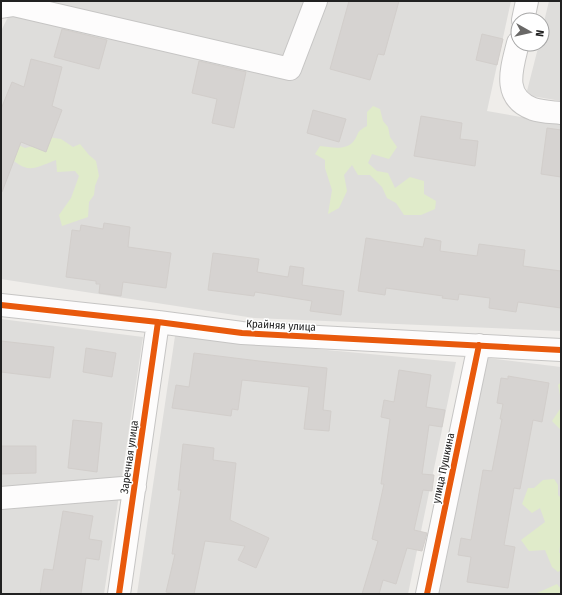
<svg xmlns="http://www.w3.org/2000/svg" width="562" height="595" font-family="'Fira Sans Condensed',sans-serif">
<rect width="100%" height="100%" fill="#efedea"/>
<!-- residential -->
<path fill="#dedddb" d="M16 1H511L487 111 561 124V331L254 318 1 279V31Z
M549 1H561V101L526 95 539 44H542V30Z
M1 319 143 337 104 594H1Z
M175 336 456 362 408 594H137Z
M487 358 561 367V594H439Z"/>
<!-- grass -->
<path fill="#e0ebca" d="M373 106 380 109 383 121 388 127 390 137 397 147 389 159 372 154 368 163 377 171 388 173 395 188 410 177 424 181V194L436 201 435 209 421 215H404L396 203 387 198 382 187 370 175H358L352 165 344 175 347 191 339 208 328 214 332 190 325 168V160L315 154 320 146C330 147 345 151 353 142 360 134 354 133 367 126V112Z
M48 137 61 139 73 147 80 144 89 155 96 161 99 176 95 186 94 195 89 202 88 217 62 226 59 215 71 198 79 176 75 171 57 172 56 160C28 171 28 173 4 153L12 142 25 148 38 145Z
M561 382V430L552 421 560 409V395L558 385Z
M554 479 558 485V495L561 498V539L559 553 561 552V570L558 572 552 567 545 550 529 551 521 540 545 522 540 508 532 513 522 504 528 488H534L543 480Z
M557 584 561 589V594H535Z"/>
<!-- building -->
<path fill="#d6d3d1" stroke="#d2cecb" d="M349 1H399L384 55 378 54 370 80 330 69Z
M62 29 107 40 99 69 54 57Z
M482 34 503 39 497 65 476 60Z
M31 59 62 67 52 106 62 110 46 152 21 142 2 192 1 191V109L12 82 24 87Z
M199 61 246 72 234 128 212 123 217 99 192 93Z
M313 110 346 119 339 142 307 133Z
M421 116 462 123 460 139 478 141 475 166 414 156Z
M547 128 561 130V177L541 174Z
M104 223 130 227 128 247 171 253 166 288 123 282 121 296 99 293 100 284H96V281L66 277 72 230 80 231 81 225 103 229Z
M366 238 423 247 425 238 441 241 440 251 477 256 479 244 525 250 523 266 561 271V308L518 302 516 312 489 308 490 298 459 294 458 300 442 298 443 296 386 288 385 295 358 291Z
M213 253 259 259 257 272 288 277 290 266 304 268 302 285 344 291 341 315 310 311 312 301 255 292 254 296 208 290Z
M1 341 54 347 50 378 1 372Z
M86 348 116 353 112 377 83 372Z
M194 353 259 361 327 368 323 410 331 411 329 431 304 429 309 387 242 380 238 410 232 409 231 416 172 408 176 385 189 387Z
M399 370 431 375 426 407 445 410 442 427 429 425 422 474 434 475 432 491 423 490 414 530 427 533 422 551 407 548 396 584 383 580 379 594H362L378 541 372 539 384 484H381L390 419 381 417 384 400 394 402Z
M508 376 549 383 542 422 533 420 520 489 514 488 504 545 515 547 508 588 467 582 471 557 458 555 461 538 471 540 483 470 492 471 502 419H500L503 404 497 403 501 378 508 379Z
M73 420 102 423 97 472 68 468Z
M183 444 214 448 213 460 236 463 230 520 269 538 256 568 238 560 245 546 205 541 194 594H176L166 592 175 554H172L181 490H178Z
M1 446H36V473L1 474Z
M63 511 93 516 89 539 102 541 99 560 86 558 81 594H40L44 569 53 570Z"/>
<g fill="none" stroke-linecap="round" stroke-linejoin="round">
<!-- minor casing -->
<g stroke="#c6c5c4" stroke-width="24">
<path id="minor" d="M1 7 14 5 290 69 316 1
M523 20 527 1
M518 43C512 68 501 97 533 109 542 112 552 112 561 113
M1 305 158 322 242 333 561 350
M1 498 135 487
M119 594 158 322
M427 594 479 345"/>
</g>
<!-- minor -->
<use href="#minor" stroke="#fdfcfc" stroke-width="22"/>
<!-- cycleway casing -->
<g stroke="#fff" stroke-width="8">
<path id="cycleway" d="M1 305 158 322 242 333 561 350
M119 594 158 322
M427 594 479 345"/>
</g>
<!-- cycleway -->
<use href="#cycleway" stroke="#e8590c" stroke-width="6"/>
</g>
<g text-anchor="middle" stroke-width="3" stroke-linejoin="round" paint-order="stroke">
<!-- street labels -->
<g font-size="11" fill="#212121" stroke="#fff">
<text transform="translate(281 325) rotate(3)" y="4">Крайняя улица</text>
<text transform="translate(129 457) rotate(-82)" y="4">Заречная улица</text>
<text transform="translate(443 468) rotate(-78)" y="4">улица Пушкина</text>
</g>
</g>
<!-- border -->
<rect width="562" height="595" fill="none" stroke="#212121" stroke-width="4"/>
<!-- north arrow -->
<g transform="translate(530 32) rotate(98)"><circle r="19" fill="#ffffff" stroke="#a6a6a6"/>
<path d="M0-3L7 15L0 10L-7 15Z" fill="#696867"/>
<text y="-6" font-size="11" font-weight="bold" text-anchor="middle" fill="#212121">N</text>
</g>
</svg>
